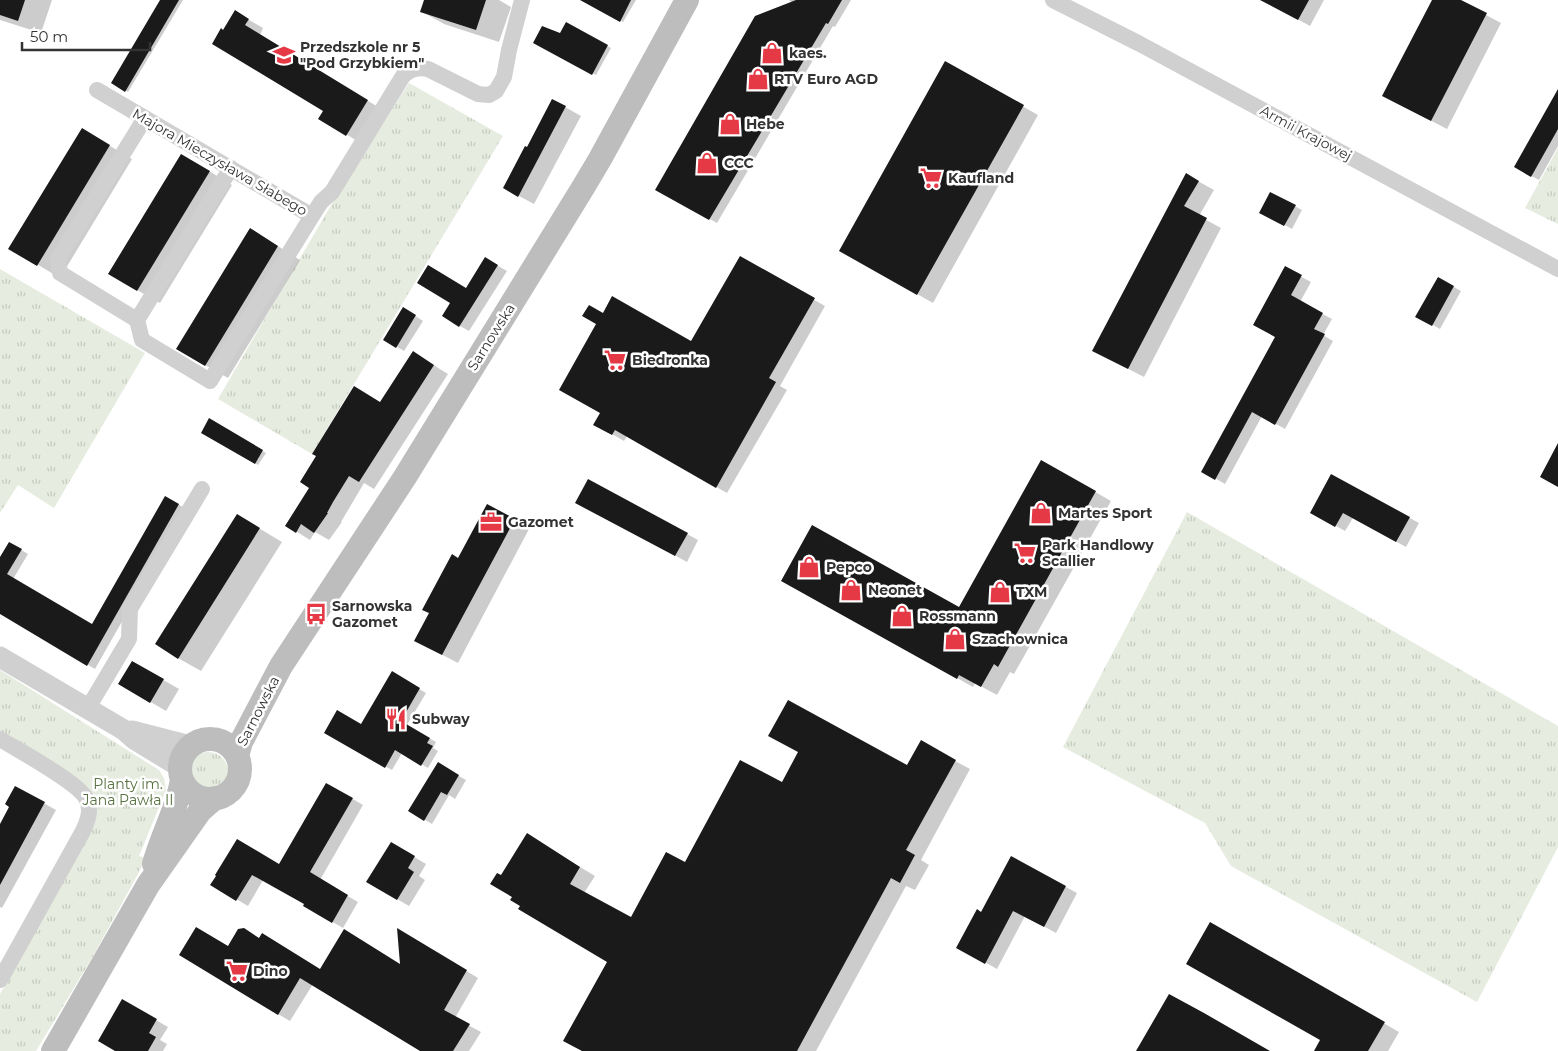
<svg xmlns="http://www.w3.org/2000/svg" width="1558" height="1051" font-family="Montserrat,sans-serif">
<defs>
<pattern id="grass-tufts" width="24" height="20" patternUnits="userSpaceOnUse" patternTransform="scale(1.25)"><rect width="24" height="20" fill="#e6ecdf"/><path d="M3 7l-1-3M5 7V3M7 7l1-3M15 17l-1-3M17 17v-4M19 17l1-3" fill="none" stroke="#c6cbc0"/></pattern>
</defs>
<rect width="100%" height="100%" fill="#fff"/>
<!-- grass -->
<path fill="url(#grass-tufts)" d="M409 83 503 136 312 454 218 399 327 212Z
M1558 148V224L1525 208Z
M0 269 145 353 54 508 18 485 0 513Z
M1187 512 1558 726V847L1477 1002 1231 866 1205 823 1063 747Z
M0 670 159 770 164 778 166 790 139 856 145 858 138 874 92 958 36 1051H0V994L87 837 97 808 88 787 0 733Z
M188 772a20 20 0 1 1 40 0a20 20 0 1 1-40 0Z"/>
<!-- shadow -->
<path fill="#0003" d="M0 0H52L41 33 0 20Z
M162 0H183L128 92 113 83Z
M425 0H499L511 7 499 42 444 24 421 11Z
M582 0H636L623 22Z
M789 0H851L835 27 833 26 717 223 657 189 793 3Z
M1262 0H1324L1310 26Z
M1433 0H1458L1501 23 1447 129 1399 104Z
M235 12 263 28 260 35 383 110 362 144 320 118 324 110 224 31Z
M567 24 611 48 596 75 535 43 561 35Z
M946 63 1038 115 933 303 841 251Z
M565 107 581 116 534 204 504 188Z
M1558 108V146L1539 180 1515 167Z
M105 143 132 159 60 278 10 248Z
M204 168 232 185 160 303 137 290Z
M1187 175 1214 190 1199 216 1221 228 1144 377 1109 359Z
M1271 193 1302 210 1292 229 1260 212Z
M273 243 300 260 228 378 205 365Z
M741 258 825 306 780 386 787 390 727 493 627 436 624 441 595 424 602 413 603 314 692 343Z
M486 259 507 271 469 331 460 326 466 290Z
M1285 268 1311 282 1300 302 1332 319 1323 335 1333 341 1285 429 1262 416 1225 484 1203 471 1277 337Z
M1438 278 1461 291 1440 329 1417 316Z
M411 313 423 321 404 351 384 339Z
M427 361 448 374 374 489 364 483 341 522H342L329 540 315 532 310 540 286 525 380 403Z
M210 420 266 453 258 465 203 432Z
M1041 461 1111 501 1014 674 1010 672 997 695 975 683 973 687 782 580 959 609Z
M1331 475 1419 523 1406 547 1353 518 1345 531 1311 512Z
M166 497 186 509 95 669 10 619 0 603V557L10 543 28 554 13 579 93 626Z
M588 509 687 534 698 540 687 562Z
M237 515 282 542 201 671 178 658Z
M514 520 529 529 458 663 431 649 459 559Z
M132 662 179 689 166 711 120 684Z
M392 673 426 693 407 725 436 742 433 748 438 751 428 768 402 753 392 770 325 732 362 725Z
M955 761 970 769 921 860 929 865 915 890 906 886 816 1051H583L608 961 521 906 502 877 542 844 595 876 584 893 631 919 685 863 782 784Z
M438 764 466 780 455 799 449 795 432 824 410 811Z
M327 784 363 805 320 880 358 902 343 928 305 906 306 904 263 880 248 906 212 885 280 865Z
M15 787 56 810 2 908 0 907V827L11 807Z
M391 843 426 864 419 876 425 880 409 906 368 882Z
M1011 857 1077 893 1056 933 1025 916 997 969 958 947 981 913Z
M1210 923 1399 1032 1388 1051H1316L1322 1040Z
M409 936 478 978 455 1018 481 1032 469 1051H422L313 984 290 1021 278 1014 228 948 260 939 321 970 402 966Z
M123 1001 168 1027 160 1040 167 1044 163 1051H117Z"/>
<!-- building -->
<path fill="#1a1a1a" d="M0 0H25L18 21 0 15Z
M160 0H179L125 92 111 83Z
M424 0H486L476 30 420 12Z
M580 0H631L620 22Z
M796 0H842L828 24 826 23 709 220 655 190 755 16Z
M1260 0H1309L1298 20Z
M1432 0H1461L1487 13 1431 121 1382 96Z
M235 10 249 19 245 25 368 100 346 136 318 119 323 111 212 44 221 28 223 30Z
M566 22 608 45 592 75 533 43 542 26 560 33Z
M945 61 1024 105 917 295 839 251Z
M1558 89V129L1531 177 1514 167Z
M552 99 566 106 518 197 503 188 525 146 527 147Z
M82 128 110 145 37 266 8 249Z
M181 154 210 171 137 291 108 274Z
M1186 173 1199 181 1184 206 1207 218 1128 369 1092 351Z
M1270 192 1296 205 1284 226 1259 213Z
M250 228 278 246 205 366 176 349Z
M740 256 815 298 769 378 776 382 716 488 615 430 612 435 593 425 600 413 559 390 596 324 582 316 589 305 603 313 612 296 691 341Z
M485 257 498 265 459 327 442 316 450 303 417 283 428 265 466 288Z
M1285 266 1302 275 1291 295 1323 313 1314 329 1325 334 1275 425 1252 412 1215 480 1201 472 1275 337 1253 325Z
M1438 277 1454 286 1432 326 1415 317Z
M403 307 416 315 396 348 383 340Z
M413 351 434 365 359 482 349 476 333 502 327 513H328L314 533 301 524 296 533 285 526 309 488 300 482 316 456 312 454 354 386 380 402Z
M209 418 263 450 255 464 201 433Z
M1558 443V487L1540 477Z
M1041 460 1096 491 998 667 994 664 981 687 959 675 957 679 781 581 812 525 959 607Z
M1331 474 1410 517 1396 542 1343 513 1335 527 1310 513Z
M588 479 688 533 675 556 575 503Z
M165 496 179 504 87 666 0 614V557L9 542 22 549 7 574 92 624Z
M487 504 515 519 442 655 414 641 429 613 422 610 452 554 458 558Z
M237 514 260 528 178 659 155 644Z
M132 661 164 679 150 703 118 684Z
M392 671 420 688 401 721 430 738 427 743 433 746 421 766 395 750 385 768 324 733 337 710 361 724Z
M788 700 907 765 921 740 956 760 906 850 915 855 900 883 891 878 797 1051H582L563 1041 607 962 518 909 520 906 510 900 512 897 490 884 497 873 501 875 527 833 580 867 570 884 631 917 666 852 685 862 740 760 782 782 798 752 768 736Z
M438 762 459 775 447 795 441 792 424 821 408 811Z
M326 783 353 798 310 872 348 895 332 923 303 906 304 904 252 875 236 901 210 885 216 876 215 875 237 839 279 864Z
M15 786 45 802 0 885V824L9 807 5 804Z
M391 842 415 856 408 868 414 872 397 900 366 882Z
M1011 856 1066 886 1044 927 1013 911 985 964 956 948 977 909 981 912Z
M1210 922 1385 1022 1368 1051H1314L1320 1040 1186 964Z
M196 927 228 946 238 929 244 928 259 938 262 933 320 969 344 929 400 964 397 928 467 970 444 1010 470 1024 453 1051H420L300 978 278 1015 179 955Z
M1169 994 1204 1013 1270 1051H1136Z
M122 999 157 1019 149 1033 156 1037 148 1051H115L98 1041Z"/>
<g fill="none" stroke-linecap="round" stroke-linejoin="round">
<!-- minor -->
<path stroke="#d0d0d0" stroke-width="16" d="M1053 0 1140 44 1558 269
M97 90 312 216 321 202 332 192 403 76C410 69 418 67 428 69L478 94 489 95 496 91 504 77 509 50 522 0
M231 168 137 320 142 340 210 381 312 216
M137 320 60 273 58 259 145 118
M88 708 129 639 130 609 202 489
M0 739C18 750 77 782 86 798 92 809 88 820 83 831L0 980"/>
<!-- tertiary -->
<path stroke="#d0d0d0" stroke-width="21" d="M0 657 124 730 134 739 180 767
M132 731 190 746"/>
<!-- secondary -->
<path stroke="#bdbdbd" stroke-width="24" d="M180 769a30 30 0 1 1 60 0a30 30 0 1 1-60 0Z
M237 756 241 742 281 666 405 477 584 186 600 159 687 0
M154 864C162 835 177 809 182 780
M53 1051 148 885 200 811 215 798"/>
</g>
<!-- icons -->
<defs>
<g id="shop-bare" transform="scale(1.725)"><path d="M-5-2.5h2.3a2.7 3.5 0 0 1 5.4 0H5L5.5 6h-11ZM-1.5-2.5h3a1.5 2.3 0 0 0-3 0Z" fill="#e63946" stroke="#fff" stroke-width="2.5" paint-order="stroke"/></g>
<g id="school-bare" transform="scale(1.725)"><path d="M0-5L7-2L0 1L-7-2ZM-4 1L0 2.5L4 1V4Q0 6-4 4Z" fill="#e63946" stroke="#fff" stroke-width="2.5" paint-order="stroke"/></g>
<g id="supermarket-bare" transform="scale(1.725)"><path d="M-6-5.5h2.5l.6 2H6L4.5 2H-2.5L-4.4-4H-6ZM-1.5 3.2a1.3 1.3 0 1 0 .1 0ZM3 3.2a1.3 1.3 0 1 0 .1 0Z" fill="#e63946" stroke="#fff" stroke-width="2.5" paint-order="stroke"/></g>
<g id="office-bare" transform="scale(1.725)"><path d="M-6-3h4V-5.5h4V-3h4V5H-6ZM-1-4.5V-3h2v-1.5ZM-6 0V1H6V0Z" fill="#e63946" stroke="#fff" stroke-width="2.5" paint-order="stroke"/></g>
<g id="bus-bare" transform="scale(1.725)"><path d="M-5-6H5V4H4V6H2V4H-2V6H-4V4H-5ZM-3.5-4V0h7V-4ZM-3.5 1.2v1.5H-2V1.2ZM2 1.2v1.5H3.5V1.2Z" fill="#e63946" stroke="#fff" stroke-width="2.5" paint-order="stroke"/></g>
<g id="restaurant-bare" transform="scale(1.725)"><path d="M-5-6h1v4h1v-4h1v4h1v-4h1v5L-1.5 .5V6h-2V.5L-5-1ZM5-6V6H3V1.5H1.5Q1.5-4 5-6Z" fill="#e63946" stroke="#fff" stroke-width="2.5" paint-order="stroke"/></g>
</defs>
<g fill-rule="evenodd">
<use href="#shop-bare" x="772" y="53"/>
<use href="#school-bare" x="284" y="55"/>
<use href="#shop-bare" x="758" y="79"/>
<use href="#shop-bare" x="730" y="124"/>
<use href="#shop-bare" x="707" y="163"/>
<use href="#supermarket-bare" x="931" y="178"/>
<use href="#supermarket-bare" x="615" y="360"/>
<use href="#shop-bare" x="1041" y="513"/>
<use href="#office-bare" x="491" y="522"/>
<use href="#supermarket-bare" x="1025" y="553"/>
<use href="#shop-bare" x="809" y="567"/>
<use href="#shop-bare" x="851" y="590"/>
<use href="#shop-bare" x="1000" y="592"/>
<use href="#bus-bare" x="316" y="614"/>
<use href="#shop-bare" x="902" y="616"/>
<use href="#shop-bare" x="955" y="639"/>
<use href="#restaurant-bare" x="396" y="719"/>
<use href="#supermarket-bare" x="237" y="971"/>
</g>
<g text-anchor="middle" stroke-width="5" stroke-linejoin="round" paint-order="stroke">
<!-- poi labels -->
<g font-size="14" font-weight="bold" fill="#333" stroke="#fff" text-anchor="start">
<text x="300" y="52">Przedszkole nr 5<tspan x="300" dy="16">"Pod Grzybkiem"</tspan></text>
<text x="789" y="58">kaes.</text>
<text x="774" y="84">RTV Euro AGD</text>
<text x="746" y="129">Hebe</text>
<text x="724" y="168">CCC</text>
<text x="948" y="183">Kaufland</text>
<text x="632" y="365">Biedronka</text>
<text x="1058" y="518">Martes Sport</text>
<text x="508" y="527">Gazomet</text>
<text x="1042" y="550">Park Handlowy<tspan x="1042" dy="16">Scallier</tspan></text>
<text x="826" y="572">Pepco</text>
<text x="868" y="595">Neonet</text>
<text x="1016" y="597">TXM</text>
<text x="332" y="611">Sarnowska<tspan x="332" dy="16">Gazomet</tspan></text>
<text x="919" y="621">Rossmann</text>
<text x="972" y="644">Szachownica</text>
<text x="412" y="724">Subway</text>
<text x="253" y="976">Dino</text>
</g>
<!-- street labels -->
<g font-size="14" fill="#333" stroke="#fff">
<text transform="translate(1306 133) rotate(28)" y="5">Armii Krajowej</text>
<text transform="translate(220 162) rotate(30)" y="5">Majora Mieczysława Słabego</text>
<text transform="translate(491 337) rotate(-58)" y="5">Sarnowska</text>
<text transform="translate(258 711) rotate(-63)" y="5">Sarnowska</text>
</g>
<!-- park labels -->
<g font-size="14" fill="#56703f" stroke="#fff">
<text x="128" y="789">Planty im.<tspan x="128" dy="16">Jana Pawła II</tspan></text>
</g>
</g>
<!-- scale -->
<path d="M22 42v8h128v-8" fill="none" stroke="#333333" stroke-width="2.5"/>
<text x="30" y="42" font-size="15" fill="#333333" stroke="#ffffff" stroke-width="4" paint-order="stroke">50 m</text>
</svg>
